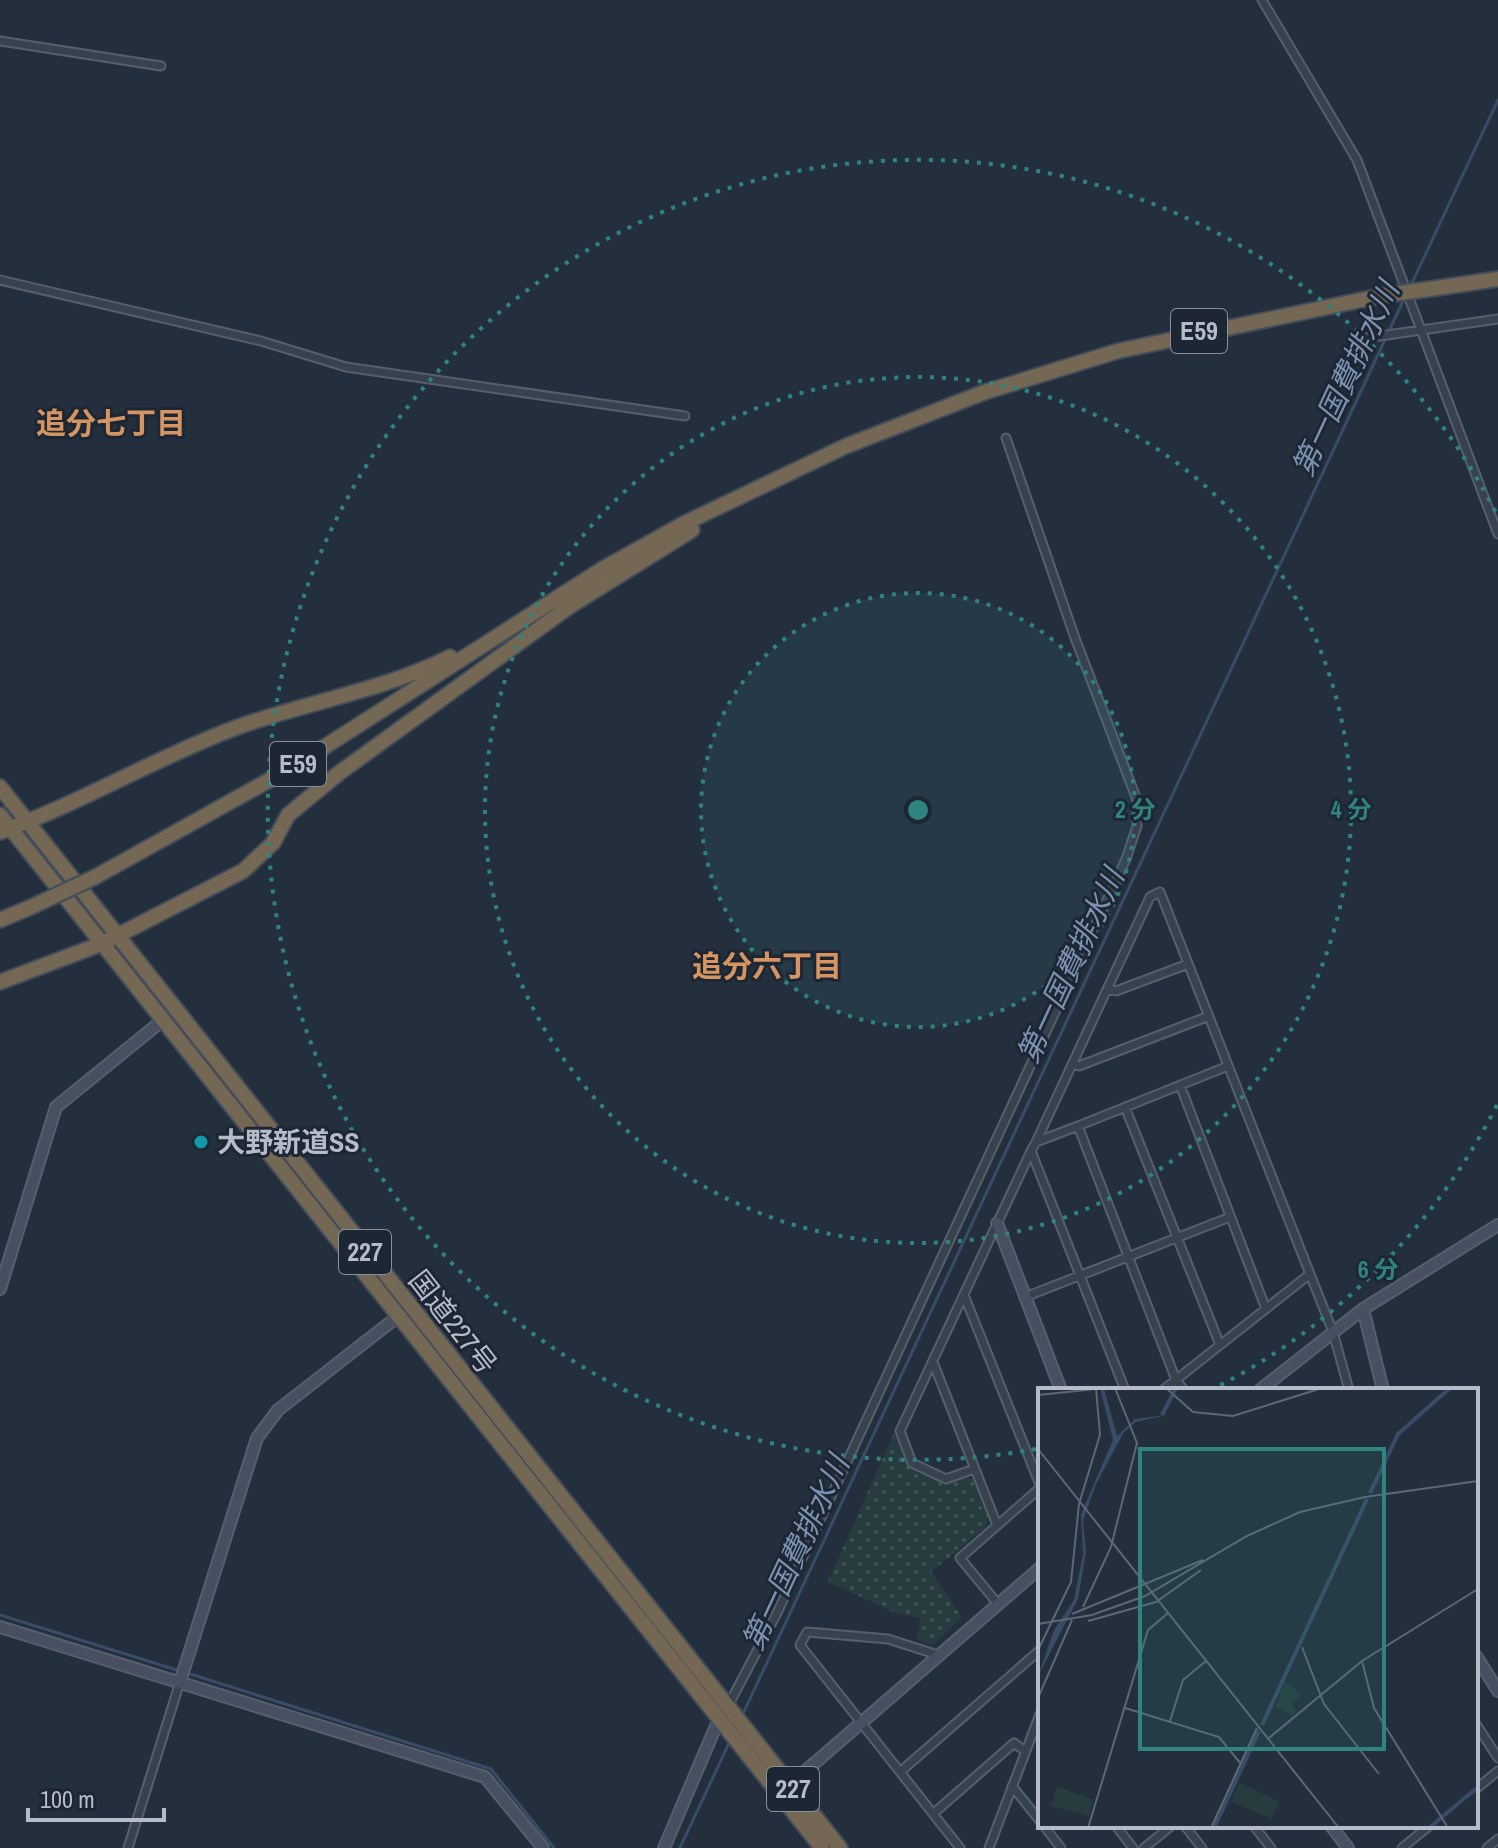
<svg xmlns="http://www.w3.org/2000/svg" width="1498" height="1848" font-family="'Archivo Narrow','Noto Sans JP',sans-serif">
<defs>
<pattern id="green-dots" width="8" height="8" patternUnits="userSpaceOnUse" patternTransform="scale(2)"><rect width="8" height="8" fill="#263c3f"/><path d="M2 2h.1M6 6h.1" fill="none" stroke="#435659" stroke-width="1.8" stroke-linecap="round"/></pattern>
</defs>
<rect width="100%" height="100%" fill="#242f3e"/>
<!-- green -->
<path fill="url(#green-dots)" d="M894 1433 908 1467 947 1485 966 1477 973 1479 988 1515 986 1527 931 1572 962 1617 933 1645 917 1640 920 1618 894 1612 828 1582Z"/>
<g fill="none" stroke-linecap="round" stroke-linejoin="round">
<!-- stream -->
<path stroke="#394c67" stroke-width="3" d="M1411 285 1498 100
M0 1615 180 1671
M187 1673 491 1769 554 1848
M742 1716 1404 299
M680 1848 730 1741"/>
<!-- street casing -->
<g stroke="#565f6c" stroke-width="11">
<path id="street" d="M1262 0 1357 160 1498 534
M0 41 161 66
M0 280 261 341 346 367 685 416
M1366 338 1498 319
M1107 989 1116 991 1188 964
M1072 1064 1079 1066 1209 1016
M1180 1085 1266 1309
M1125 1107 1220 1345
M1078 1126 1228 1066
M1036 1142 1150 897 1160 892 1310 1274
M1031 1151 1125 1390
M964 1295 1040 1485
M1025 1297 1230 1217
M933 1362 997 1525
M1163 1390 1310 1274 1333 1332 1349 1390
M974 1469 946 1479 912 1463 900 1431 1031 1151 1036 1142 1078 1126 1176 1380 1184 1390
M998 1604 960 1558 1040 1488
M938 1655 888 1639 807 1632 800 1645 960 1848
M728 1706 777 1613 1126 859 1137 826V800L1075 638 1006 438
M1476 1724 1498 1758
M900 1772 1040 1650
M1012 1786 1040 1821
M1476 1789 1498 1771
M934 1813 1014 1743 1025 1751
M1044 1826 1061 1848
M1116 1826 1133 1848
M1185 1826 1202 1848
M1254 1826 1271 1848
M128 1848 180 1682
M989 1848 1040 1714
M1144 1848 1171 1826
M1402 1848 1429 1826
M1487 1848 1498 1839"/>
</g>
<!-- secondary casing -->
<g stroke="#565f6c" stroke-width="14">
<path id="secondary" d="M997 1223 1061 1390
M0 1289 56 1107 174 1011
M1363 1309 1383 1390
M1260 1390 1363 1309 1498 1225
M0 1627 485 1777 543 1848
M1476 1656 1498 1691
M180 1682 257 1438 278 1410 401 1314
M787 1787 1040 1568
M1331 1826 1348 1848
M664 1848 719 1719"/>
</g>
<!-- highway casing -->
<g stroke="#434c59" stroke-width="18">
<path id="highway" d="M1430 289 1498 279
M0 787 840 1848
M0 815 822 1848
M0 832C81 803 155 758 235 728 306 702 382 691 450 657
M95 877 293 767 604 568 683 524 846 446 985 392 1118 351 1385 295
M0 920 31 907
M0 982 101 944 243 871 273 843 288 815 339 773 570 606 692 530"/>
</g>
<!-- street -->
<use href="#street" stroke="#38414e" stroke-width="7"/>
<!-- secondary -->
<use href="#secondary" stroke="#465061" stroke-width="10"/>
<!-- highway -->
<use href="#highway" stroke="#746855" stroke-width="14"/>
<!-- highway-bridge casing -->
<g stroke="#434c59" stroke-width="18" stroke-linecap="butt">
<path id="highway-bridge" d="M1385 295 1430 289
M31 907 95 877"/>
</g>
<!-- highway-bridge -->
<use href="#highway-bridge" stroke="#746855" stroke-width="14"/>
</g>
<!-- distance rings -->
<circle cx="918" cy="810" r="217" fill="#308480" fill-opacity=".12"/>
<g fill="none" stroke="#308480" stroke-width="4" stroke-dasharray="4 8">
<circle cx="918" cy="810" r="217"/>
<circle cx="918" cy="810" r="433"/>
<path d="M1497 1105A650 650 0 0 1 1213 1389M1036 1449A650 650 0 1 1 1497 515"/>
</g>
<!-- markers -->
<circle fill="#0f9aa8" stroke="#1d2633" stroke-width="3" cx="201" cy="1142" r="8"/>
<g text-anchor="middle" stroke-width="6" stroke-linejoin="round" paint-order="stroke">
<!-- shield labels -->
<g fill="#1d2633" stroke="#878f9c" stroke-width="2">
<rect x="1171" y="309" width="56" height="44" rx="6"/>
<rect x="270" y="742" width="56" height="44" rx="6"/>
<rect x="339" y="1230" width="52" height="44" rx="6"/>
<rect x="767" y="1767" width="52" height="44" rx="6"/>
</g>
<g font-size="26" font-weight="bold" fill="#b4bcc9">
<text x="1199" y="340">E59</text>
<text x="298" y="773">E59</text>
<text x="365" y="1261">227</text>
<text x="793" y="1798">227</text>
</g>
<!-- poi labels -->
<g font-size="28" font-weight="bold" fill="#b4bcc9" stroke="#1d2633" text-anchor="start">
<text x="217" y="1152">大野新道SS</text>
</g>
<!-- street labels -->
<g font-size="28" fill="#b4bcc9" stroke="#1d2633">
<text transform="translate(453 1322) rotate(52)" y="10">国道227号</text>
</g>
<!-- water labels -->
<g font-size="30" font-style="italic" fill="#7c92b1" stroke="#1d2633">
<text transform="translate(1346 379) rotate(-65)" y="10">第一国費排水川</text>
<text transform="translate(1071 966) rotate(-65)" y="10">第一国費排水川</text>
<text transform="translate(796 1553) rotate(-65)" y="10">第一国費排水川</text>
</g>
<!-- neighbourhood labels -->
<g font-size="30" font-weight="bold" fill="#d59563" stroke="#1d2633">
<text x="111" y="434">追分七丁目</text>
<text x="767" y="977">追分六丁目</text>
</g>
</g>
<!-- overview -->
<g transform="translate(1038 1388)">
<rect width="440" height="440" fill="#242f3e"/>
<path d="M247 293 263 307 254 316 258 323 254 328 237 318Z" fill="#263c3f"/>
<path d="M201 395 241 413 234 431 193 413ZM19 398 55 412 51 428 13 418Z" fill="#263c3f"/>
<path d="M62 0H66L79 48 97 31 129 27 98 34 86 44 58 96 45 133 48 164 40 211 0 288 16 242 36 212 45 166 43 126 75 52Z" fill="#394c67"/>
<path fill="none" stroke="#394c67" stroke-width="4" d="M124 27 138 0M332 105 360 46 412 0M224 337 329 111M176 440 221 343M391 440 440 399"/>
<path fill="none" stroke="#5e6776" stroke-width="2" d="M128 0 155 24 195 28 284 0M0 7 58 1M0 61 301 440M45 219 73 159 99 55 77 0M34 226 165 172M50 233 118 214 163 182M0 236 54 227 107 208 209 148 262 124 327 109 440 93M264 259 286 316 341 386M0 262 33 194 41 116 62 47 58 0M324 273 336 320 410 440M0 310 34 232M87 320 181 349 203 376M132 333 145 292 168 273M231 350 324 273 440 201M50 440 110 242 130 225M173 440 219 340"/>
<path fill="#308480" fill-opacity="0.15" stroke="#308480" stroke-width="4" d="M102 61H346V361H102Z"/>
<rect width="440" height="440" fill="none" stroke="#b4bcc9" stroke-width="4"/>
</g>
<circle cx="918" cy="810" r="12" fill="#308480" stroke="#1d2633" stroke-width="4"/>
<g font-size="24" text-anchor="middle" font-weight="bold" fill="#308480" stroke="#1d2633" stroke-width="6" stroke-linejoin="round" paint-order="stroke">
<text x="1135" y="818">2 分</text>
<text x="1351" y="818">4 分</text>
<text x="1378" y="1278">6 分</text>
</g>
<!-- scale -->
<path d="M28 1808v12h136v-12" fill="none" stroke="#b4bcc9" stroke-width="4"/>
<text x="40" y="1808" font-size="24" fill="#b4bcc9" stroke="#1d2633" stroke-width="6" paint-order="stroke">100 m</text>
</svg>
